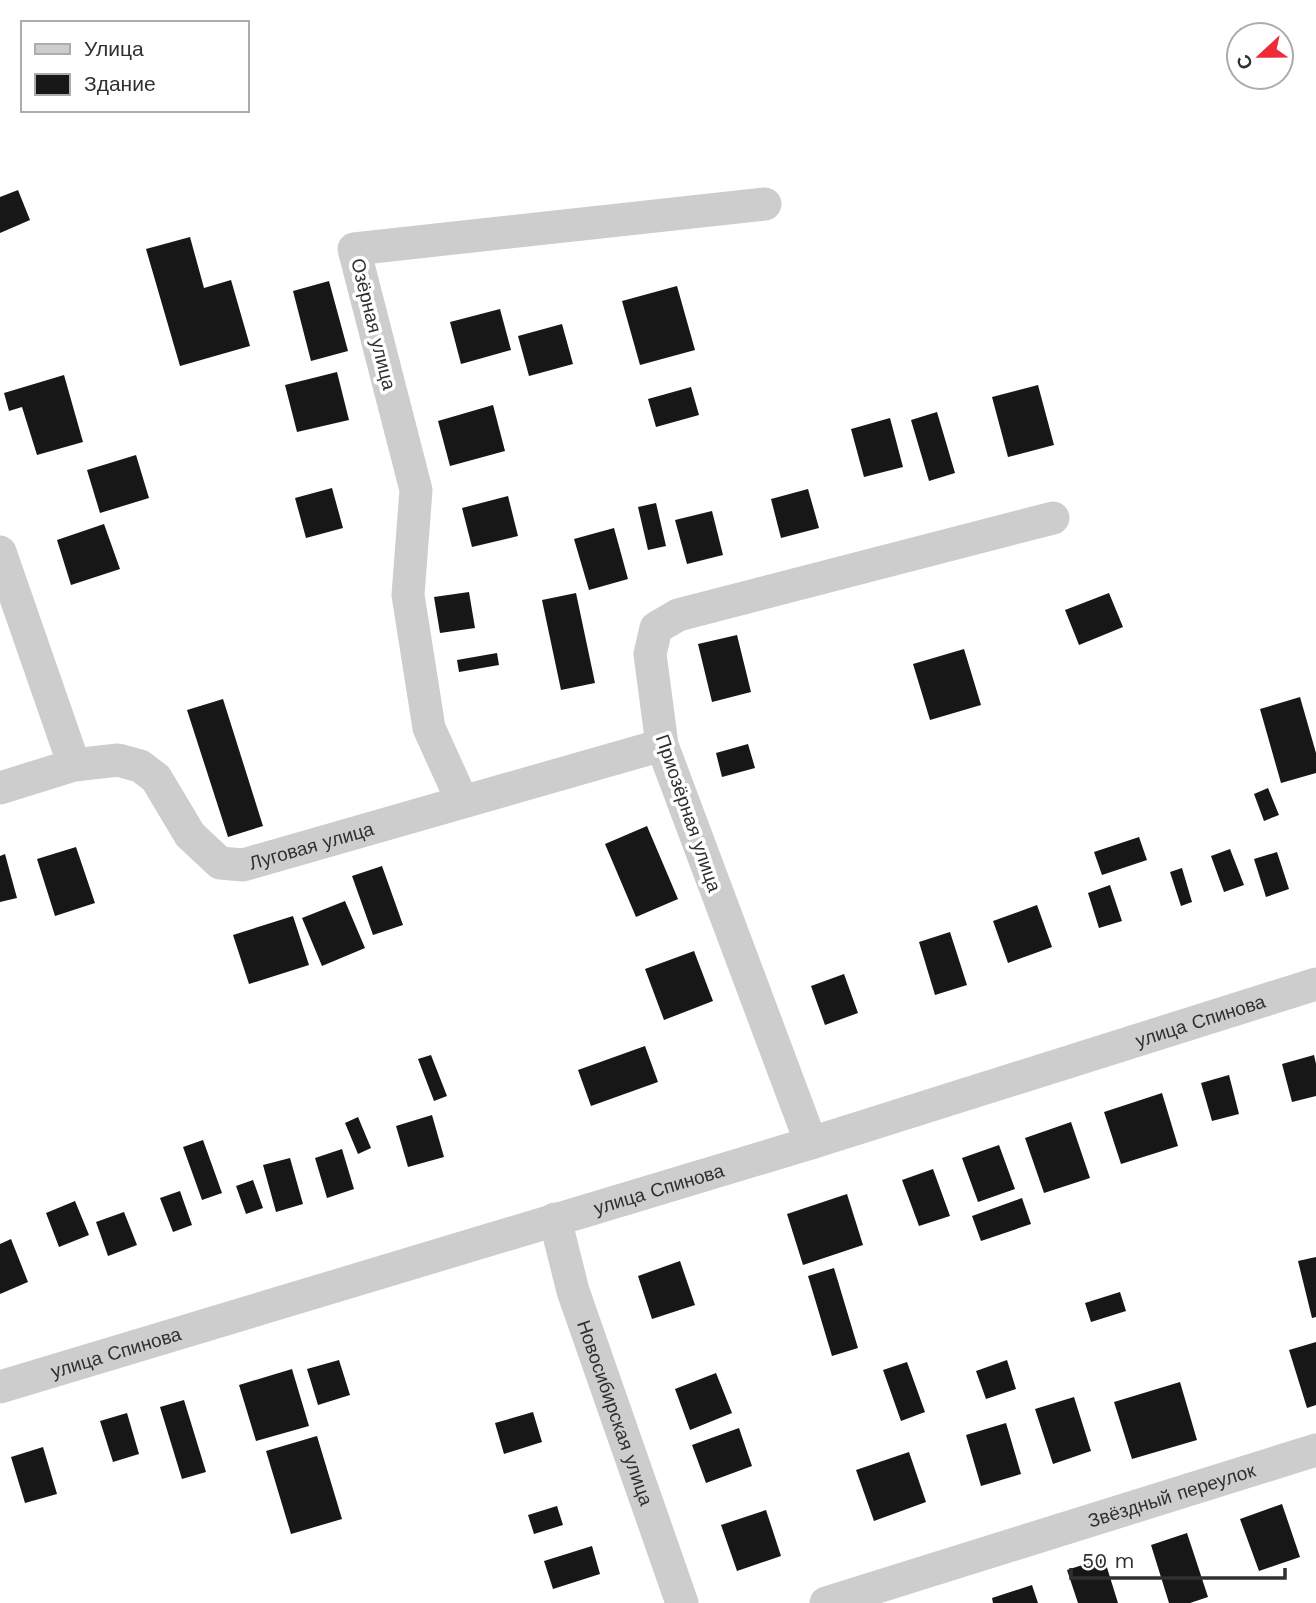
<svg xmlns="http://www.w3.org/2000/svg" width="1316" height="1603" font-family="'Work Sans',sans-serif">
<rect width="100%" height="100%" fill="#fff"/>
<!-- building -->
<path fill="#171717" d="M18 190 30 220 0 233V197Z
M190 237 204 288 231 280 250 346 180 366 146 249Z
M329 281 348 351 311 361 293 291Z
M677 286 695 350 640 365 622 301Z
M500 309 511 350 461 364 450 322Z
M562 324 573 364 529 376 518 336Z
M337 372 349 420 297 432 285 385Z
M64 375 83 442 37 455 22 407 9 411 4 393Z
M1038 385 1054 445 1008 457 992 397Z
M691 387 699 415 656 427 648 399Z
M493 405 505 451 450 466 438 421Z
M937 412 955 473 929 481 911 420Z
M890 418 903 467 864 477 851 429Z
M136 455 149 498 100 513 87 470Z
M332 488 343 528 306 538 295 498Z
M808 489 819 528 781 538 771 499Z
M508 496 518 536 472 547 462 508Z
M656 503 666 546 648 550 638 507Z
M712 511 723 555 687 564 675 520Z
M104 524 120 569 71 585 57 540Z
M614 528 628 579 589 590 574 539Z
M469 592 475 628 440 633 434 597Z
M576 593 595 683 561 690 542 600Z
M1109 593 1123 627 1079 645 1065 610Z
M737 635 751 692 712 702 698 644Z
M964 649 981 705 930 720 913 664Z
M497 653 499 665 459 672 457 660Z
M1300 697 1316 753V773L1281 783 1260 709Z
M223 699 263 826 228 837 187 710Z
M748 744 755 768 722 777 716 753Z
M1268 788 1279 815 1264 821 1254 794Z
M647 826 678 899 636 917 605 844Z
M1139 837 1147 860 1102 875 1094 852Z
M76 847 95 903 55 916 37 859Z
M1230 849 1244 885 1224 892 1211 856Z
M1277 852 1289 889 1266 897 1254 859Z
M5 854 17 898 0 902V856Z
M382 866 403 925 373 935 352 876Z
M1182 868 1192 902 1181 906 1170 872Z
M1110 885 1122 921 1099 928 1088 893Z
M345 901 365 948 322 966 302 918Z
M1037 905 1052 947 1008 963 993 921Z
M293 916 309 965 249 984 233 935Z
M950 932 967 985 935 995 919 942Z
M694 951 713 1001 664 1020 645 969Z
M844 974 858 1013 825 1025 811 986Z
M645 1046 658 1082 591 1106 578 1070Z
M431 1055 447 1096 434 1101 418 1059Z
M1314 1055 1316 1064V1096L1292 1102 1282 1064Z
M1229 1075 1239 1114 1212 1121 1201 1083Z
M1162 1093 1178 1146 1121 1164 1104 1112Z
M432 1115 444 1157 408 1167 396 1126Z
M358 1117 371 1148 358 1154 345 1123Z
M1071 1122 1090 1178 1044 1193 1025 1138Z
M203 1140 222 1193 202 1200 183 1147Z
M999 1145 1015 1189 978 1202 962 1158Z
M342 1149 354 1189 327 1198 315 1158Z
M290 1158 303 1204 276 1212 263 1165Z
M933 1169 950 1216 919 1226 902 1180Z
M253 1180 263 1208 246 1214 236 1186Z
M180 1191 192 1225 173 1232 160 1198Z
M847 1194 863 1245 803 1265 787 1214Z
M1022 1198 1031 1224 981 1241 972 1216Z
M75 1201 89 1235 59 1247 46 1213Z
M124 1212 137 1245 108 1256 96 1222Z
M11 1239 28 1282 0 1294V1244Z
M1316 1257V1317L1312 1318 1298 1261Z
M680 1261 695 1305 652 1319 638 1276Z
M834 1268 858 1348 832 1356 808 1276Z
M1120 1292 1126 1311 1091 1322 1085 1303Z
M1316 1342V1405L1307 1408 1289 1350Z
M339 1360 350 1395 318 1405 307 1369Z
M1007 1360 1016 1389 986 1399 976 1371Z
M907 1362 925 1412 901 1421 883 1370Z
M292 1369 309 1426 256 1441 239 1385Z
M716 1373 732 1413 690 1430 675 1389Z
M1180 1382 1197 1440 1132 1459 1114 1402Z
M1074 1397 1091 1451 1053 1464 1035 1409Z
M184 1400 206 1472 182 1479 160 1407Z
M533 1412 542 1442 504 1454 495 1423Z
M127 1413 139 1454 113 1462 100 1421Z
M1006 1423 1021 1474 981 1486 966 1435Z
M739 1428 752 1466 706 1483 692 1445Z
M317 1436 342 1519 291 1534 266 1451Z
M43 1447 57 1494 25 1503 11 1457Z
M909 1452 926 1502 874 1521 856 1470Z
M1282 1504 1300 1557 1259 1571 1240 1519Z
M557 1506 563 1525 534 1534 528 1515Z
M766 1510 781 1556 737 1571 721 1525Z
M1187 1533 1208 1597 1190 1603H1169L1151 1545Z
M592 1546 600 1574 553 1589 544 1561Z
M1104 1558 1118 1603H1078L1067 1570Z
M1032 1585 1038 1603H993L992 1598Z"/>
<g fill="none" stroke-linecap="round" stroke-linejoin="round">
<!-- minor -->
<g stroke="#cdcdcd" stroke-width="33">
<path d="M0 552 74 765"/>
<path id="s1" d="M0 788 74 765 118 760 140 766 156 778 190 835 220 863 243 865 662 745"/>
<path d="M462 801 429 728 408 595 416 490 354 249 765 204"/>
<path d="M811 1143 662 745 650 654 656 628 678 615 1053 518"/>
<path id="s2" d="M555 1219 573 1291 682 1603"/>
<path id="s3" d="M0 1387 811 1143 1316 984"/>
<path id="s4" d="M826 1603 1316 1450"/>
</g>
</g>
<g text-anchor="middle" stroke-width="7" stroke-linejoin="round" paint-order="stroke">
<!-- street labels -->
<g font-size="19" fill="#303030" stroke="#fff">
<text transform="translate(374 324) rotate(76)" y="7">Озёрная улица</text>
<text transform="translate(689 813) rotate(71)" y="7">Приозёрная улица</text>
<text dy="7" stroke="none"><textPath href="#s1" startOffset="366">Луговая улица</textPath></text>
<text dy="7" stroke="none"><textPath href="#s3" startOffset="1255">улица Спинова</textPath></text>
<text dy="7" stroke="none"><textPath href="#s3" startOffset="688">улица Спинова</textPath></text>
<text dy="7" stroke="none"><textPath href="#s3" startOffset="121">улица Спинова</textPath></text>
<text dy="7" stroke="none"><textPath href="#s2" startOffset="203">Новосибирская улица</textPath></text>
<text dy="7" stroke="none"><textPath href="#s4" startOffset="362">Звёздный переулок</textPath></text>
</g>
</g>
<!-- legend -->
<rect x="21" y="21" width="228" height="91" fill="#ffffff" stroke="#acacac" stroke-width="2"/>
<rect x="35" y="44" width="35" height="10" fill="#cdcdcd" stroke="#acacac" stroke-width="2"/>
<text x="84" y="56" font-size="21" fill="#303030">Улица</text>
<rect x="35" y="74" width="35" height="21" fill="#171717" stroke="#acacac" stroke-width="2"/>
<text x="84" y="91" font-size="21" fill="#303030">Здание</text>
<!-- north arrow -->
<g transform="translate(1260 56) rotate(248)"><circle r="33" fill="#ffffff" stroke="#acacac" stroke-width="2"/>
<path d="M0-5L12 26L0 18L-12 26Z" fill="#ef2a39"/>
<text y="-10" font-size="19" font-weight="bold" text-anchor="middle" fill="#303030">С</text>
</g>
<!-- scale -->
<path d="M1071 1568v10h214v-10" fill="none" stroke="#303030" stroke-width="3.5"/>
<text x="1082" y="1568" font-size="21" fill="#303030" stroke="#ffffff" stroke-width="5" paint-order="stroke">50 m</text>
</svg>
